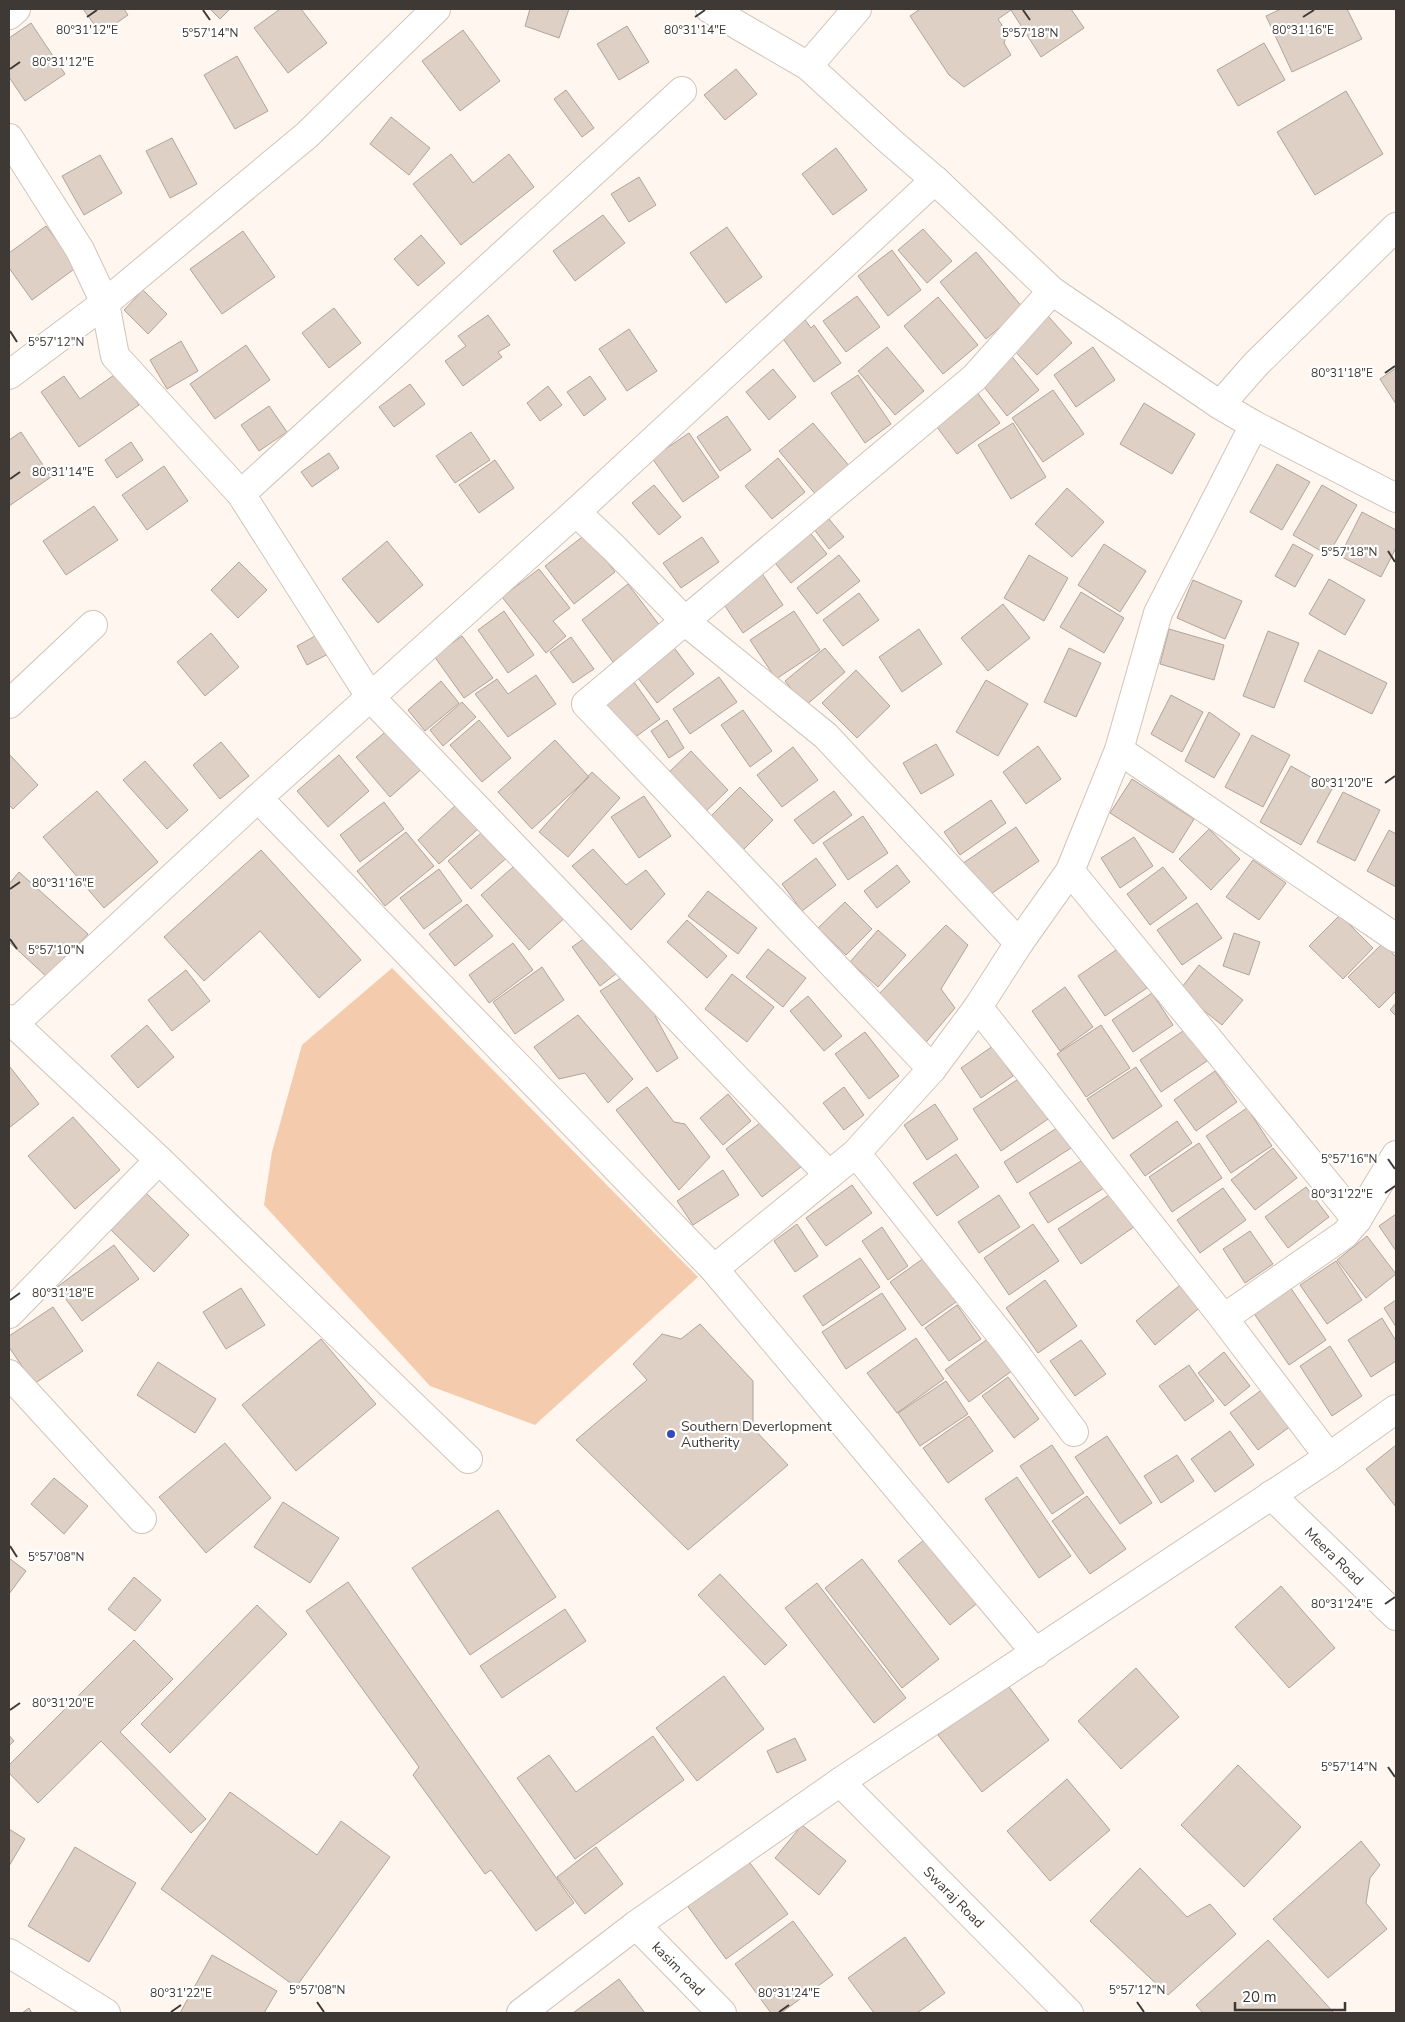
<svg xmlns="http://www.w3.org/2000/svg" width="1405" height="2022" font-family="'Nunito Sans',sans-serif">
<rect width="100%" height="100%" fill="#fef6ef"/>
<!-- green -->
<path fill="#f4ccad" d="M392 968 698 1277 535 1425 430 1386 264 1205 272 1152 302 1045Z"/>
<!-- building -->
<path fill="#ded0c5" stroke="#b1a49a" d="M83 9H124L128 15 101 34Z
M210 9H230L220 19Z
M280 9H301L327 43 288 73 254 28Z
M530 9H569L559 38 525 26Z
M920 9H1071L1084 28 1041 57 1011 10 998 19 1007 33 1004 43 1011 55 964 87 949 75 910 16Z
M1281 9H1347L1362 39 1292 72 1266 16Z
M31 23 65 74 25 101 9 77V38Z
M627 26 649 62 619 80 597 44Z
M463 30 500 81 460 111 422 61Z
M1264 43 1285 80 1238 106 1217 70Z
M237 56 268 111 235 129 204 75Z
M736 69 757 94 725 120 704 95Z
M566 90 594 128 582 137 554 99Z
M1346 91 1383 154 1315 195 1277 132Z
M391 117 430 148 409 175 370 144Z
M172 138 197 184 170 198 146 151Z
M836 148 867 190 833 215 802 174Z
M451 154 473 183 509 154 534 187 461 245 413 184Z
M100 155 122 193 84 215 62 176Z
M639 177 656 205 629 222 611 194Z
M603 215 625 243 575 281 553 251Z
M46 226 77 267 32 300 9 268V253Z
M727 227 762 277 726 303 690 253Z
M923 229 952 261 927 283 898 250Z
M243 231 275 277 222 314 190 269Z
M421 235 445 263 418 286 394 259Z
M892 250 921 290 888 316 858 276Z
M976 252 1023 308 986 339 940 282Z
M143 290 167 314 148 334 124 310Z
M857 296 880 327 846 352 823 321Z
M938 297 978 345 943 374 904 326Z
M334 308 361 343 329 368 302 333Z
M488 315 510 345 498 352 502 357 463 386 445 361 466 346 458 336Z
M1048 316 1072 343 1037 375 1012 348Z
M803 317 811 328 814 325 841 363 814 382 779 333Z
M629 329 657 371 627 391 599 349Z
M181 341 198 371 167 389 150 360Z
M246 345 270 380 215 419 190 384Z
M887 347 924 391 895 415 858 371Z
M1093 347 1115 380 1076 407 1054 375Z
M1009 353 1039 390 1007 416 977 378Z
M1396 368V404L1380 379Z
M773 369 796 397 769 420 746 392Z
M117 373 139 405 79 447 41 392 64 376 80 399Z
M858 375 891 424 865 443 831 393Z
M590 376 606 399 584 416 567 392Z
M410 384 425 404 394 427 379 407Z
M548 386 562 405 540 421 527 403Z
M1053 390 1084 434 1043 462 1012 418Z
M976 391 1000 423 957 454 934 423Z
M1144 403 1195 434 1172 474 1120 444Z
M269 406 287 432 259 451 241 425Z
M727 416 751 450 720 471 697 437Z
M813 423 851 468 817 496 779 451Z
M1013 423 1046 477 1011 499 978 445Z
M21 432 51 477 9 506V440Z
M471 432 490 460 455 483 436 456Z
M689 433 719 477 683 502 652 458Z
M131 442 143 460 117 478 105 460Z
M329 453 339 468 312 487 301 472Z
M778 458 805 492 772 519 745 486Z
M495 460 514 488 479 513 459 485Z
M1277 464 1310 482 1282 530 1250 512Z
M164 466 188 501 147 530 122 495Z
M654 485 681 517 659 535 632 503Z
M1322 485 1357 505 1328 555 1293 535Z
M1067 488 1104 522 1072 557 1035 524Z
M94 506 118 540 66 575 43 541Z
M1362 512 1396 530V548L1381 577 1340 556Z
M824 513 844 537 829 549 810 524Z
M808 530 827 554 791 583 772 559Z
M586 534 615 572 574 604 545 566Z
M702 537 719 562 681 588 663 563Z
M387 541 423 585 378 623 342 579Z
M1104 544 1146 571 1120 612 1078 585Z
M1293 544 1313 555 1295 587 1275 576Z
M839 555 860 581 817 614 797 588Z
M1029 555 1068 578 1044 621 1004 598Z
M239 562 267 590 238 618 211 590Z
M539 569 570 608 553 621 566 636 546 653 502 597Z
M761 572 783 605 743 633 721 600Z
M1329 579 1365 600 1345 635 1309 614Z
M1193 580 1242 601 1225 639 1177 618Z
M628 584 660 626 613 662 582 620Z
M1081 592 1124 618 1104 653 1060 627Z
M859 593 879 620 843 646 823 620Z
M1003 604 1030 638 988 671 961 638Z
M504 611 534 655 508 673 478 630Z
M794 611 820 650 776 679 750 640Z
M919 629 942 664 902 692 879 657Z
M1169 629 1224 645 1214 680 1160 664Z
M324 631 334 651 307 665 297 646Z
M1268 631 1299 643 1274 708 1243 696Z
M211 633 239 667 205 696 177 662Z
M462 636 493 678 464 698 434 656Z
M571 637 594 669 573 683 550 652Z
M672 645 694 674 657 703 634 673Z
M825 648 845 672 805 706 785 681Z
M1069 648 1101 663 1076 717 1044 702Z
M1319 650 1387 683 1372 714 1304 681Z
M856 670 890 706 857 738 822 703Z
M536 675 556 704 508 737 475 694 497 679 508 694Z
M719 677 737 702 690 734 673 709Z
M632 679 660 719 626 744 597 705Z
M986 680 1028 704 998 756 956 732Z
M441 681 459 703 425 731 408 710Z
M1171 695 1203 712 1182 752 1151 734Z
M462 702 476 717 443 746 430 730Z
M743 710 772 751 750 767 721 725Z
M1209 712 1240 734 1214 778 1185 761Z
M479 720 511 758 482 782 450 745Z
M667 720 684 748 669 758 651 731Z
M390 728 424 767 390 797 356 757Z
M1252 735 1290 755 1263 807 1225 787Z
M555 740 589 777 532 829 498 792Z
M221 742 249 776 220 799 193 765Z
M936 744 954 775 921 794 903 763Z
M1038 746 1061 779 1026 804 1003 772Z
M793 747 818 780 782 807 757 775Z
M691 751 728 790 700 817 663 778Z
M9 754 38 785 13 809 9 805Z
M339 755 369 791 328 827 297 791Z
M145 761 188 810 167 829 123 780Z
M1291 766 1332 789 1301 845 1260 822Z
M592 772 620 798 568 857 539 832Z
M1132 779 1194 819 1173 853 1110 813Z
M740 787 773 820 735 858 702 825Z
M97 791 158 862 104 908 43 837Z
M834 791 852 815 813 844 794 820Z
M1343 792 1380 810 1355 861 1317 842Z
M644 796 671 836 639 858 611 817Z
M991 800 1006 823 960 855 944 832Z
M384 802 404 829 360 862 340 835Z
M456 805 478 829 439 864 418 840Z
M863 816 888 853 848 880 823 843Z
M1016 827 1039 861 982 900 959 866Z
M487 828 510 855 471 889 448 861Z
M1209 829 1240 859 1211 890 1179 859Z
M1389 830 1396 834V887L1367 871Z
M406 832 434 866 385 906 357 871Z
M1134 837 1153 866 1120 888 1101 858Z
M593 849 626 885 646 870 665 894 631 930 572 866Z
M261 850 361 960 319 998 260 931 204 981 164 937Z
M816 858 836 885 802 911 782 884Z
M1253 860 1286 883 1259 920 1226 897Z
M520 861 568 915 529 950 481 895Z
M897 865 910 882 877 908 864 891Z
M1163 867 1187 898 1150 925 1127 894Z
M439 869 462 901 424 929 400 898Z
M19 872 88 934 48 978 9 942V884Z
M708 891 757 928 738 954 688 916Z
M845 902 872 929 846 955 818 928Z
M1197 903 1222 938 1182 965 1157 930Z
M467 904 493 936 455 966 429 934Z
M1340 915 1373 948 1343 979 1309 946Z
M687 920 727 956 707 978 667 942Z
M946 925 968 945 941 989 955 1008 923 1046 875 998Z
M598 929 625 967 600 986 572 947Z
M878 930 906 955 878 987 850 962Z
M1234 933 1260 942 1249 975 1223 966Z
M513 943 533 970 489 1003 469 975Z
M1383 943 1396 957V991L1379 1008 1348 977Z
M1119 948 1147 988 1105 1016 1078 976Z
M768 949 806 978 783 1007 746 977Z
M1199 965 1243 1000 1222 1025 1179 991Z
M542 967 564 1000 515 1034 493 1002Z
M637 968 666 1008 655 1016 678 1058 657 1072 600 991Z
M186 970 210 1001 172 1031 148 1000Z
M732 974 774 1007 747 1042 705 1009Z
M1065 987 1093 1027 1060 1051 1032 1011Z
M1152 993 1173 1025 1133 1052 1112 1020Z
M808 996 842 1036 824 1051 790 1011Z
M1396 1003V1016L1390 1010Z
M578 1015 633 1079 608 1103 585 1073 559 1079 534 1047Z
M147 1025 174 1057 138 1088 111 1056Z
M1101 1025 1130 1068 1086 1097 1057 1054Z
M1186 1029 1207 1061 1161 1092 1140 1060Z
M865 1032 899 1076 869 1099 835 1054Z
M993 1046 1013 1076 981 1098 961 1068Z
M10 1067 39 1104 9 1128V1068Z
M1136 1067 1162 1106 1113 1139 1087 1099Z
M1215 1071 1237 1102 1196 1131 1174 1100Z
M1026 1074 1054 1115 1001 1151 973 1109Z
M647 1087 674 1122 685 1124 710 1157 679 1190 616 1110Z
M844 1087 864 1115 844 1130 823 1103Z
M728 1094 751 1121 723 1145 700 1118Z
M935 1104 958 1139 927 1160 904 1125Z
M1247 1108 1272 1146 1231 1173 1206 1136Z
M769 1116 806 1163 762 1197 726 1149Z
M73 1117 120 1170 75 1209 28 1156Z
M1177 1121 1192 1143 1145 1176 1130 1155Z
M1057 1128 1071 1148 1017 1183 1004 1162Z
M1199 1143 1222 1178 1172 1212 1149 1177Z
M1273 1148 1297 1178 1255 1210 1231 1180Z
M956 1154 979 1187 937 1216 913 1183Z
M1086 1158 1104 1188 1048 1223 1029 1193Z
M723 1170 739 1195 693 1225 677 1201Z
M852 1185 872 1213 826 1246 806 1218Z
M1306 1187 1329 1217 1288 1248 1265 1217Z
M1223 1188 1246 1220 1200 1253 1177 1220Z
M1118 1189 1141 1222 1081 1264 1058 1229Z
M146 1193 189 1235 154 1272 111 1230Z
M999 1195 1020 1227 979 1253 958 1222Z
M1396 1214V1251L1379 1226Z
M797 1224 818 1256 795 1272 774 1241Z
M1033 1224 1059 1261 1009 1295 984 1258Z
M882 1227 908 1266 888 1280 862 1241Z
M1250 1231 1273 1264 1245 1283 1223 1249Z
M1367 1236 1396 1274 1366 1298 1337 1260Z
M114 1245 139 1279 82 1321 57 1287Z
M860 1258 880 1287 823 1326 803 1296Z
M924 1258 956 1302 922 1326 890 1282Z
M1336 1261 1362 1300 1327 1324 1300 1285Z
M1045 1280 1077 1326 1038 1353 1006 1308Z
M1184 1282 1203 1305 1155 1345 1136 1321Z
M1290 1287 1326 1340 1289 1365 1253 1312Z
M241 1288 265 1325 226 1349 203 1312Z
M882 1293 906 1329 846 1369 822 1332Z
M1396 1300V1327L1384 1308Z
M957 1305 981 1339 949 1361 925 1328Z
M53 1307 83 1351 34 1384 9 1347V1336Z
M1382 1318 1396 1341V1361L1371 1377 1348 1340Z
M700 1324 753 1381V1428L788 1465 688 1550 576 1440 647 1380 633 1364 662 1334 681 1339Z
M996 1333 1020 1365 969 1402 945 1370Z
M916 1338 944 1379 897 1413 867 1373Z
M321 1339 376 1404 296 1471 242 1405Z
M1081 1340 1106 1374 1075 1396 1050 1361Z
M1330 1346 1362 1396 1332 1416 1300 1366Z
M1224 1352 1250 1386 1225 1406 1198 1373Z
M158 1362 216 1399 195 1433 137 1395Z
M1189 1365 1214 1401 1185 1421 1159 1386Z
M1008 1377 1039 1419 1014 1438 982 1396Z
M946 1381 968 1414 920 1446 898 1413Z
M1267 1386 1295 1423 1258 1450 1230 1413Z
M969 1416 993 1451 948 1483 923 1448Z
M1230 1431 1254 1465 1215 1492 1191 1459Z
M1107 1436 1152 1503 1120 1524 1075 1457Z
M225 1443 271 1498 206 1553 159 1497Z
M1052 1445 1084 1493 1052 1514 1020 1466Z
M1396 1445V1507L1366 1469Z
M1177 1455 1194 1481 1161 1503 1144 1476Z
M1017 1477 1071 1556 1039 1578 985 1499Z
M54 1478 88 1506 64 1534 31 1504Z
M1087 1496 1126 1549 1090 1574 1052 1521Z
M283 1502 339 1538 310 1583 254 1547Z
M498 1510 556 1597 470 1655 412 1568Z
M929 1536 980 1601 950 1625 898 1561Z
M9 1558 26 1571 9 1594Z
M862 1559 939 1659 902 1688 825 1588Z
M720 1574 787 1645 765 1665 698 1595Z
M134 1577 161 1600 135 1631 108 1609Z
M348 1582 574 1903 536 1931 491 1870 485 1874 413 1775 419 1767 306 1611Z
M817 1583 906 1698 874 1723 785 1608Z
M1281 1586 1335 1648 1289 1688 1235 1627Z
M257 1605 287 1634 170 1753 141 1724Z
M565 1609 586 1641 502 1698 480 1666Z
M134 1640 173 1679 120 1732 206 1819 191 1833 101 1741 38 1803 9 1773V1765Z
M1136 1668 1179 1717 1121 1769 1078 1721Z
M724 1676 764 1729 697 1781 656 1728Z
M1006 1683 1049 1740 982 1792 938 1735Z
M9 1735 14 1741 9 1746Z
M653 1736 684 1780 575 1859 517 1778 549 1755 576 1792Z
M795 1738 806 1760 777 1773 767 1751Z
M1238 1765 1301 1827 1244 1887 1181 1825Z
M1067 1779 1110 1830 1050 1881 1007 1831Z
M230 1792 317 1855 341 1821 390 1857 296 1987 161 1889Z
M802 1825 846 1861 819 1895 775 1858Z
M9 1829 25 1839 9 1866Z
M1361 1841 1380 1865 1370 1878 1366 1903 1387 1929 1328 1978 1273 1919Z
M75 1847 136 1883 89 1962 28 1926Z
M596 1847 623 1884 585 1914 557 1877Z
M747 1859 788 1914 726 1959 686 1904Z
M1140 1868 1187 1917 1210 1904 1236 1934 1168 1995 1090 1921Z
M793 1921 833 1975 781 2013H771L735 1964Z
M905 1937 945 1993 917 2013H874L848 1978Z
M1268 1940 1334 2013H1203L1196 2005Z
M212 1955 277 1991 264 2013H180Z
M619 1979 645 2013H573Z
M29 2008 32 2013H22Z"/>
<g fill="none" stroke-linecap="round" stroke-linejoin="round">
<!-- minor casing -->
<g stroke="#d1c4b9" stroke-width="30">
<g id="minor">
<path d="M710 9 808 66 891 142 935 180 1052 291 1220 405 1254 425 1396 498"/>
<path d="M9 15 16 9"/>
<path d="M808 66 857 9"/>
<path d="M9 138 80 250 105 303 115 356 241 494 371 698 829 1175"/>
<path d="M9 375 105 303 307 135 436 9"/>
<path d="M1220 405 1256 364 1396 227"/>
<path d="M241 494 682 91"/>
<path d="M576 512 613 547 686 622 826 736 1019 943"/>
<path d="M9 704 93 625"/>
<path d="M1119 750 1396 938"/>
<path d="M258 798 714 1269 1036 1653"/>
<path d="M1070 871 1357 1220"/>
<path d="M978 1007 1218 1311 1329 1457"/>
<path d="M9 1019 159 1160 468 1459"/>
<path d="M14 1024 258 798 576 512 935 180"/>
<path d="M932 1069 586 704 974 378 1052 291"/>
<path d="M856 1153 1012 1349 1074 1432"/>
<path d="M714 1269 856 1153 932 1069 978 1007 1019 943 1070 871 1119 750 1158 613 1254 425"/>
<path d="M9 1314 159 1160"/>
<path d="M1224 1318 1345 1234 1357 1220 1396 1155"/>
<path d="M9 1374 142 1519"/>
<path id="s1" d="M1271 1495 1396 1616"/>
<path id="s2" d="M840 1782 1069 2013"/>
<path id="s3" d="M636 1925 722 2013"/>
<path d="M521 2013 636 1925 840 1782 1329 1457 1396 1409"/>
</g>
</g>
<!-- tertiary casing -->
<g stroke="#d1c4b9" stroke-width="30">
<path id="tertiary" d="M9 1953 106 2013"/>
</g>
<!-- minor -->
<use href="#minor" stroke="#fff" stroke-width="28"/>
<!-- tertiary -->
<use href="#tertiary" stroke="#fff" stroke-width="28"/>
</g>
<!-- ticks -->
<path fill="none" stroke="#3e3935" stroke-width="2" d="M203 10 210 20M1023 10 1030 20M87 17 97 10M695 17 705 10M1303 17 1314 10M10 69 20 62M10 331 17 342M1385 373 1395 366M10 479 20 472M1388 551 1395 562M1385 783 1395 776M10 889 20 882M10 939 17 949M1388 1159 1395 1169M1385 1193 1395 1186M10 1300 20 1293M10 1546 17 1557M1385 1604 1395 1597M10 1710 20 1703M1388 1767 1395 1777M317 2002 324 2012M1137 2002 1144 2012M171 2012 181 2005M779 2012 789 2005"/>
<!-- markers -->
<circle fill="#3748ba" stroke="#fff" stroke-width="2" cx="671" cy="1434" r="5"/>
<g text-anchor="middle" stroke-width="4.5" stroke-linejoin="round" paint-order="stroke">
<!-- poi labels -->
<g font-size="14" fill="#3e3935" stroke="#fff" text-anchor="start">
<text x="681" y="1431">Southern Deverlopment<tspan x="681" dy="16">Autherity</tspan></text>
</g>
<!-- street labels -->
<g font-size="14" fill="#3e3935" stroke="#fff">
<text dy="5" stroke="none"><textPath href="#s1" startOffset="88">Meera Road</textPath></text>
<text dy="5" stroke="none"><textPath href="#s2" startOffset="162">Swaraj Road</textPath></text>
<text dy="5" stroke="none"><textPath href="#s3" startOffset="61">kasim road</textPath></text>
</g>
</g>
<g font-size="12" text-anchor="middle" fill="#3e3935" stroke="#fff" stroke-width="4.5" stroke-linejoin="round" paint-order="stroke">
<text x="87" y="34">80°31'12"E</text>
<text x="695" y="34">80°31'14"E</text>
<text x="1303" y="34">80°31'16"E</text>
<text x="210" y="37">5°57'14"N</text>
<text x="1030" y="37">5°57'18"N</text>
<text x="63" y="66">80°31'12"E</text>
<text x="56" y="346">5°57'12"N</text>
<text x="1342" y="377">80°31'18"E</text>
<text x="63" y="476">80°31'14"E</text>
<text x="1349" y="556">5°57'18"N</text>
<text x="1342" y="787">80°31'20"E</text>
<text x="63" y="887">80°31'16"E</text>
<text x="56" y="954">5°57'10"N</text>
<text x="1349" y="1163">5°57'16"N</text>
<text x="1342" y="1198">80°31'22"E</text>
<text x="63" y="1297">80°31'18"E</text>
<text x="56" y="1561">5°57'08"N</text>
<text x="1342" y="1608">80°31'24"E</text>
<text x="63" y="1707">80°31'20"E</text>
<text x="1349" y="1771">5°57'14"N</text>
<text x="317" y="1994">5°57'08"N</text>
<text x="1137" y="1994">5°57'12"N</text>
<text x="181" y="1997">80°31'22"E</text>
<text x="789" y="1997">80°31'24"E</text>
</g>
<!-- border -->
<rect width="1405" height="2022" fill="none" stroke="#3e3935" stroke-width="20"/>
<!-- scale -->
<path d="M1235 2002v8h110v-8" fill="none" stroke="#3e3935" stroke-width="2.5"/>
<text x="1242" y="2002" font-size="15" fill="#3e3935" stroke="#ffffff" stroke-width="4" paint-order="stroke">20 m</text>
</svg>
